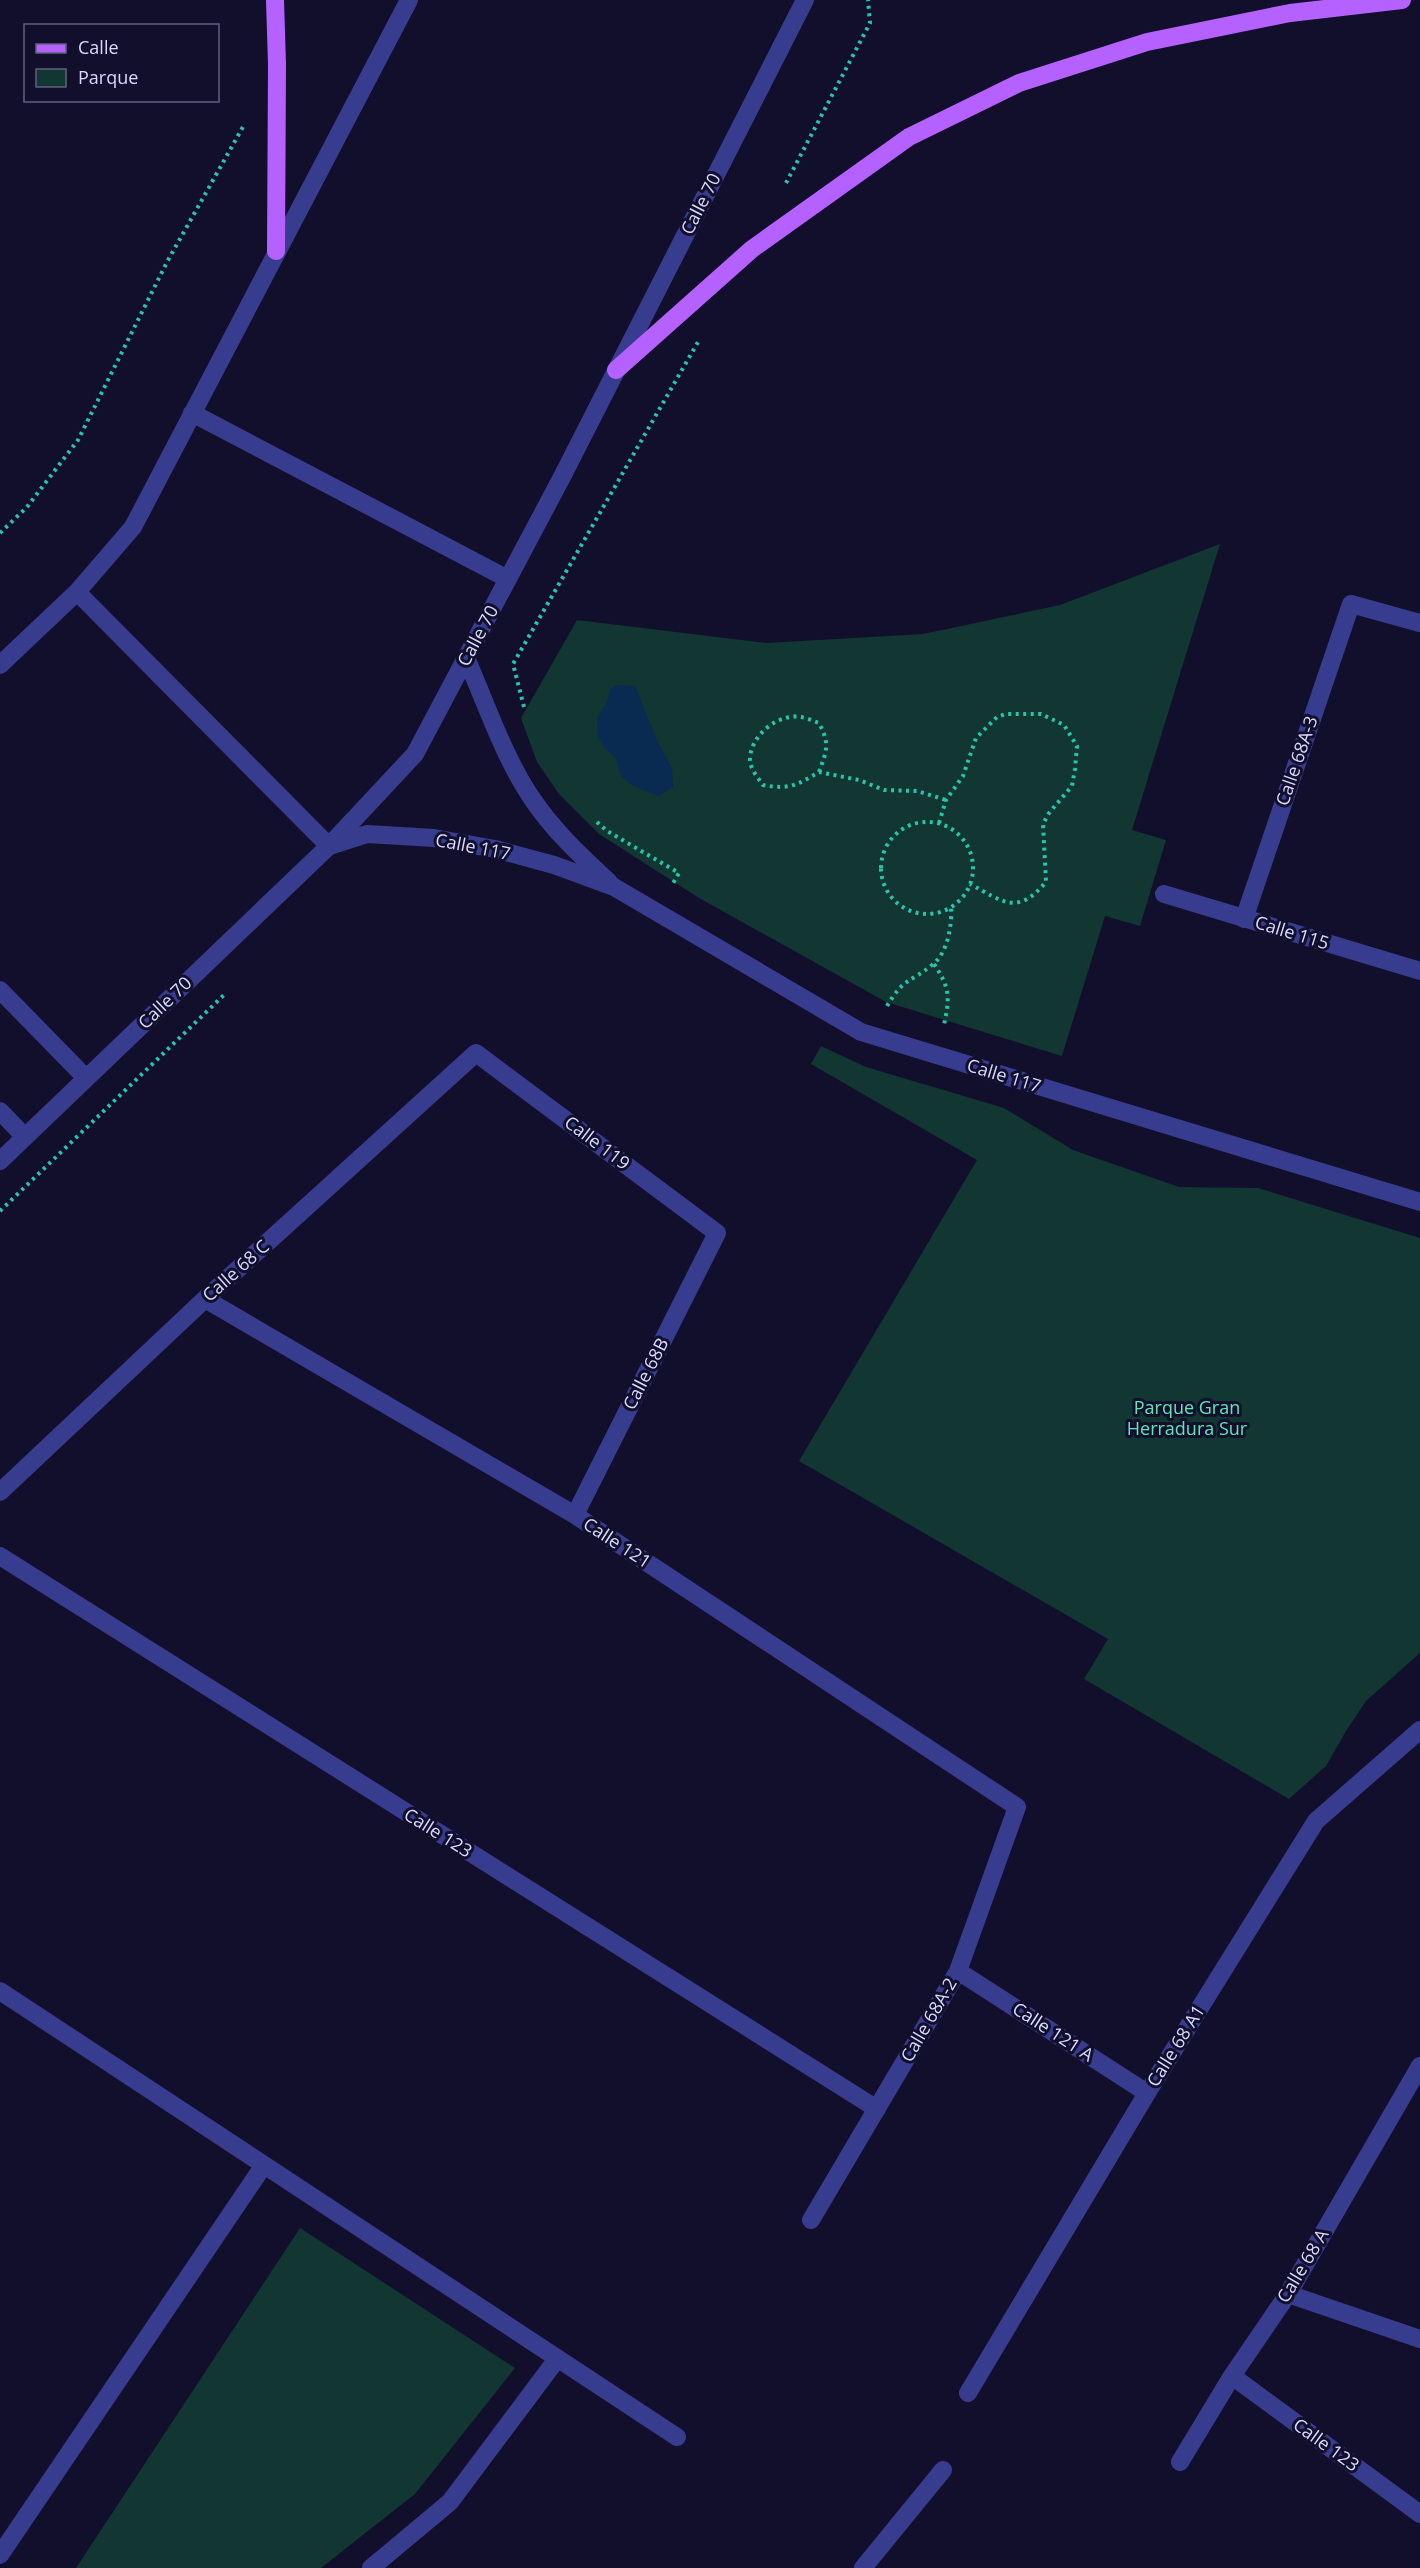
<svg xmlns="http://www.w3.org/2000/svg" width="1420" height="2568" font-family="'Open Sans',sans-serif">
<rect width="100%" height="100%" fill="#110f2c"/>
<!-- green -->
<path fill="#123631" d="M1220 544 1132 830 1166 840 1140 926 1105 916 1062 1056 886 1002 699 898 599 834 559 794 537 762 521 718 577 620 767 643 923 634 1060 605Z
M821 1046 866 1067 1004 1108 1073 1150 1179 1187 1258 1188 1420 1238V1653L1366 1701 1346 1731 1326 1766 1289 1799 1084 1679 1108 1639 799 1461 977 1160 811 1064Z
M300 2228 515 2368 415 2494 321 2568H76Z"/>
<!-- water -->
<path fill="#092a51" d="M616 685 635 686 656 738 672 769 673 787 659 796 633 786 620 775 616 758 605 749 598 736 597 718 607 702 610 690Z"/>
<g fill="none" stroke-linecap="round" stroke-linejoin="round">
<!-- path -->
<path stroke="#28c5ac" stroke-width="4" stroke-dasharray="3 4.5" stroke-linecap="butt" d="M786 183 870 23 868 0
M0 533 27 507 78 440 167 262 244 125
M524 707 513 664 698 342
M819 772C827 750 830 744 819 723 813 721 807 718 801 717 778 713 749 736 750 761 751 770 758 778 763 785 789 790 797 785 819 772L859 780 884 790 917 791 946 800
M597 822 607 831 679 873 672 885
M881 868a46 46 0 1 1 92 0a46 46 0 1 1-92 0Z
M939 823 946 800 963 776 976 738 997 717 1006 714H1041L1064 725 1077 746 1075 769 1072 786 1049 813 1043 824 1046 882C1017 916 1004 902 970 884
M934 964C950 988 950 997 944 1025
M887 1006C904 977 910 983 932 965 948 953 952 925 951 907
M0 1211 226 993"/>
<!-- minor -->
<path stroke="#373c8e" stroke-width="18" d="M192 413 508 579
M77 592 329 846
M466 658C486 703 505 760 533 800 554 831 581 856 609 882
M0 665 77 592 133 527 409 0
M330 846 367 834 434 838 495 849 554 865 614 887 861 1032 1420 1202
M1164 894 1420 971
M1244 919 1351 604 1420 623
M0 990 86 1078
M0 1111 25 1137
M0 1161 329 846 415 754 563 475 805 0
M205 1299 575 1515 1017 1807 958 1971 811 2220
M0 1492 205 1299 476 1053 717 1233 575 1515
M0 1556 877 2109
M958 1971 1147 2093
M0 1991 677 2437
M1288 2294 1420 2339
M1232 2376 1420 2514
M968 2393 1147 2093 1316 1821 1420 1730
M1180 2462 1232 2376 1288 2294 1420 2066
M0 2555 264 2165
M371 2568 450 2502 557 2359
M863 2568 943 2470"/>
<!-- major -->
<path stroke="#b561ff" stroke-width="18" d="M275 0 277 64 276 251
M616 370 752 249 909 137 1019 83 1147 42 1290 13 1402 0"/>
</g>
<g text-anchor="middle" stroke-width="6" stroke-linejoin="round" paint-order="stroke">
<!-- street labels -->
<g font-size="18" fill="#dadaff" stroke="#110f2c">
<text transform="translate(701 204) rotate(-63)" y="6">Calle 70</text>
<text transform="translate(478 636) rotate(-62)" y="6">Calle 70</text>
<text transform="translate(1297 761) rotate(-71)" y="6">Calle 68A-3</text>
<text transform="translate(473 847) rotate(11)" y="6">Calle 117</text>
<text transform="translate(1292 933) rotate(17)" y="6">Calle 115</text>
<text transform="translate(165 1003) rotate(-44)" y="6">Calle 70</text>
<text transform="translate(1004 1076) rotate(17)" y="6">Calle 117</text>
<text transform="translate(597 1143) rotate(37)" y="6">Calle 119</text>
<text transform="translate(236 1271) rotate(-42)" y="6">Calle 68 C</text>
<text transform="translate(646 1374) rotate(-63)" y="6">Calle 68B</text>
<text transform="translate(617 1543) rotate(33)" y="6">Calle 121</text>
<text transform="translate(438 1833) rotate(32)" y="6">Calle 123</text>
<text transform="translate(929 2020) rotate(-60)" y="6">Calle 68A-2</text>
<text transform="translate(1053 2032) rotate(33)" y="6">Calle 121 A</text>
<text transform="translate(1176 2046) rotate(-58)" y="6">Calle 68 A1</text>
<text transform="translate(1303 2266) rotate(-59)" y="6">Calle 68 A</text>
<text transform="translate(1326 2445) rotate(36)" y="6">Calle 123</text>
</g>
<!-- park labels -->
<g font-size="18" fill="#5de8b8" stroke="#110f2c">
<text x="1187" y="1414">Parque Gran<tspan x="1187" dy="21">Herradura Sur</tspan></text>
</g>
</g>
<!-- legend -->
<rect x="24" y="24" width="195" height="78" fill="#110f2c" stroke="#616080" stroke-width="1.5"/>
<rect x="36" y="44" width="30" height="9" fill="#b561ff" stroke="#616080" stroke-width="1.5"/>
<text x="78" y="54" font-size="18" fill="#dadaff">Calle</text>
<rect x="36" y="69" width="30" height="18" fill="#123631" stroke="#616080" stroke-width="1.5"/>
<text x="78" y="84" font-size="18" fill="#dadaff">Parque</text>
</svg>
